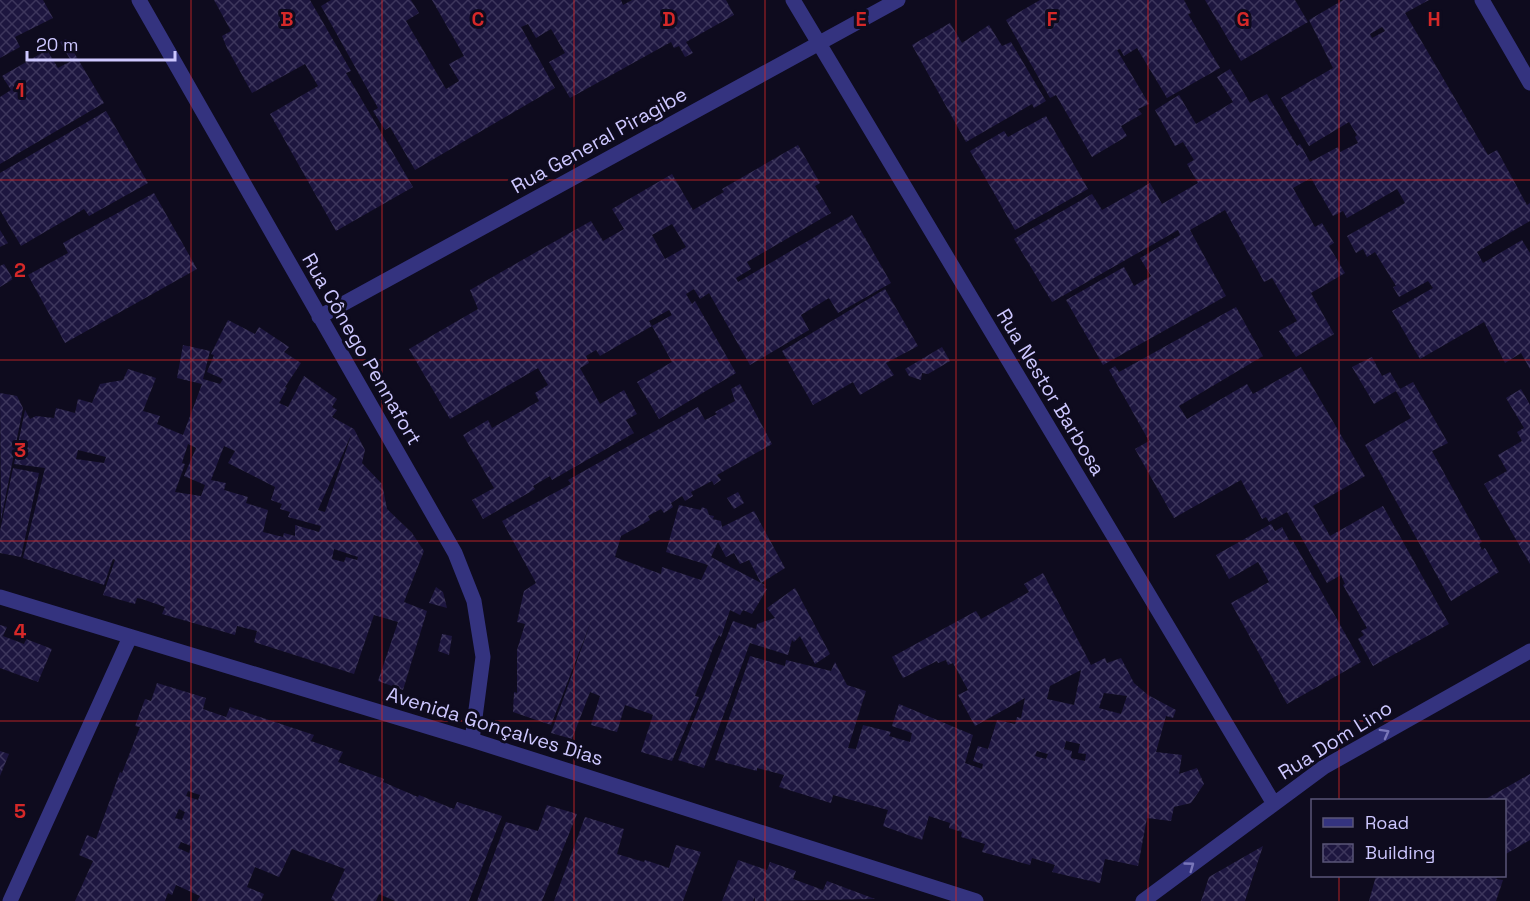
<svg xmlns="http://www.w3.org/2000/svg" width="1530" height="901" font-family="'Space Grotesk',sans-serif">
<defs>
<pattern id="building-cross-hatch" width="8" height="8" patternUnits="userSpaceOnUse" patternTransform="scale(1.5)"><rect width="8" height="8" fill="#1d163f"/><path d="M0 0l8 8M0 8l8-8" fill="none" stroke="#3d365c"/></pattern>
</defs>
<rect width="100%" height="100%" fill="#0e0b1e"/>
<!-- building -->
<path fill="url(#building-cross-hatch)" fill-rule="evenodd" d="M0 0H43L53 18 15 37 20 47 0 58Z
M214 0H310L351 71 346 73 413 187 336 231 270 114 318 86 305 64 252 93 227 48 222 36 231 31Z
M331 0H411L419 13 406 21 446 89 459 81 449 64 464 56 432 0H621L623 5 632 0H726L734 15 686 42 693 53 685 57 679 46 674 48 671 42 570 98 549 62 565 53 551 29 536 38 528 24 521 27 555 88 415 170 390 127 385 130 373 111 378 108 321 6Z
M1040 0H1184L1191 13 1188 14 1220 68 1167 98 1137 48 1124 56 1120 49 1117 50 1149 104 1138 109 1142 114 1121 126 1127 136 1092 157 1056 95 1050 98 1006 20Z
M1205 0H1295L1308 22 1241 61Z
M1343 0H1429L1405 13 1488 155 1497 150 1527 205 1530 203V221L1477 252 1483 263 1522 240 1530 253V369L1521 353 1505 363 1484 322 1420 359 1392 311 1433 288 1428 281 1399 297 1393 287 1396 286 1375 252 1367 257 1363 249 1356 253 1347 236 1405 203 1397 189 1347 218 1343 211 1333 216 1311 178 1293 188 1315 227 1322 223 1334 243 1329 246 1345 273 1311 293 1334 334 1296 357 1279 331 1297 321 1272 278 1264 282 1225 210 1190 230 1226 296 1103 365 1066 300 1124 267 1134 286 1151 276 1140 258 1180 235 1178 230 1052 302 1014 239 1092 194 1102 210 1150 183 1162 204 1198 183 1187 164 1194 160 1183 142 1175 146 1155 110 1179 95 1196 124 1233 102 1217 77 1230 69 1250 103 1267 94 1297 146 1300 144 1310 162 1338 147 1340 152 1358 143 1355 137 1357 135 1349 122 1309 146 1281 98 1333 68 1309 20ZM1382 27 1385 31 1372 38 1370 34Z
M950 23 962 43 989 25 1002 46 1011 42 1046 101 1034 108 1032 104 966 142 912 45Z
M66 39 104 103 0 164V97L11 90 2 76 47 50 58 68 71 61 60 42Z
M106 111 148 183 89 216 84 209 21 246 0 210V173Z
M1046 116 1088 189 1015 230 970 151 1004 131 1008 137Z
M798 145 820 183 815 186 831 213 747 262 751 269 736 278 738 282 852 215 891 283 838 313 829 298 801 315 809 330 750 365 709 293 700 299 694 289 686 294 692 304 695 301 736 373 659 419 637 382 672 362 652 326 672 315 669 310 649 321 652 326 600 356 596 350 586 356 589 363 580 368 600 404 624 390 637 414 626 420 634 433 552 480 550 476 533 486 535 489 530 492 483 519 472 500 494 488 463 435 488 420 492 428 539 401 535 393 548 385 538 368 450 419 409 349 478 309 470 290 545 247 591 221 603 241 624 229 612 209 672 174 693 210 724 192 722 189ZM672 224 686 247 665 259 652 235Z
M154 193 197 269 65 343 28 275 68 253 63 243Z
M0 230 8 243 0 247Z
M4 264 13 279 0 287V266Z
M885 289 918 346 886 363 894 375 860 395 853 382 813 405 782 351Z
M1236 307 1263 356 1179 406 1187 419 1247 384 1253 394 1301 367 1365 476 1313 506 1330 536 1383 506 1449 624 1373 666 1358 639 1364 635 1361 631 1367 628 1343 585 1345 584 1341 575 1327 583 1287 512 1269 522 1266 517 1262 519 1241 480 1174 518 1135 449 1149 441 1109 370 1115 366 1119 372Z
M228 320 255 334 259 327 289 347 284 352 301 363 285 387 287 388 279 403 288 407 304 376 337 399 332 407 337 410 332 417 354 429 365 450 362 463 382 484 387 509 412 533 424 551 404 602 427 611 403 690 378 681 398 622 374 615 354 674 254 642 257 631 237 626 235 635 162 614 165 607 142 599 137 598 135 604 103 595 115 560 113 559 104 585 23 558 45 468 14 464 25 410 30 419 36 416 54 418 56 408 75 413 78 399 92 403 100 384 123 380 128 369 156 378 143 411 160 416 157 424 183 435 202 384 177 378 183 345 210 351 203 379 220 384 223 379 207 372 214 355 211 354ZM352 433 325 512 318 510ZM188 444 196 448 184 476 205 485 201 496 175 492 185 464 182 463ZM224 446 235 451 228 463 275 487 271 500 282 504 280 509 290 512 288 517 321 526 319 532 295 525V536L284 533 283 537 263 532 268 510 246 503 248 497 224 490 226 483 211 480ZM78 450 106 457 104 463 76 459ZM334 549 358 557 357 560 346 557 344 562 332 559Z
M942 347 950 361 928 374 922 373 921 380 909 376 905 369Z
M1372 357 1382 376 1390 372 1400 389 1413 382 1448 443 1432 451 1482 542 1479 544 1482 550 1485 548 1499 572 1451 601 1365 445 1411 418 1396 391 1374 404 1352 367Z
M740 384 772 444 717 475 721 480 714 485 712 481 691 492 693 496 685 501 682 496 671 503 673 507 664 513 661 509 648 516 650 520 621 536 615 557 661 574 662 567 701 580 708 565 666 552 679 505 701 510 702 507 707 509 709 515 714 516 713 519 721 521 722 527 754 511 785 568 761 583 749 560 740 564 734 553 726 557 718 542 711 557 765 585 763 587 767 589 752 614 743 610 740 615 730 610 721 637 719 635 713 648 695 696 699 697 672 761 641 752 653 715 651 714 625 705 617 732 591 725 600 696 590 692 572 739 551 733 592 619 551 725 513 712 514 692 517 693V650L525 624 517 622 524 591 536 583 502 521 571 484 568 480 698 407 705 420 717 414 715 412 735 401 731 389Z
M1521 389 1530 405V564L1484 484 1507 471 1498 455 1522 441 1517 432 1524 428 1506 398Z
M0 393 17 396 23 408 1 520Z
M13 468 39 473 21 557 0 553V531Z
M738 492 744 503 734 509 727 498Z
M1271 524 1275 531 1282 527 1290 542 1293 541 1361 662 1287 704 1231 603 1269 582 1258 562 1229 579 1216 555Z
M1043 573 1091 665 1105 658 1107 663 1121 658 1134 683 1148 695 1176 710 1173 718 1166 716 1156 752 1182 755 1179 774 1197 768 1204 784 1191 803 1174 807 1171 821 1147 818 1138 866 1105 859 1100 883 1073 877 1052 872 1055 865 1032 858 1030 865 982 852 985 844 961 837 962 832 949 828 950 823 929 816 922 840 883 826 888 810 833 795 831 803 779 787 784 775 757 768V771L715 760 750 656 785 666 786 660 831 671 835 662 847 685 866 691 848 748 856 749 863 725 891 732 889 736 910 742 912 733 892 726 899 704 973 735 965 763 982 769 983 764 973 761 978 746 988 749 997 720 1015 724 1017 717 1021 718 1025 698 975 726 958 695 968 690 953 663 948 665 946 660 938 663 937 661 903 678 892 657 976 611 981 619 1029 592 1024 584ZM1081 670 1074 705 1047 699 1050 686ZM1104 693 1127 696 1121 714 1099 708ZM1066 741 1080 744 1078 753 1086 754 1085 761 1071 758 1072 751 1064 749ZM1037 751 1048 754 1046 759 1035 756Z
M436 587 443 592 447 608 429 603Z
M795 588 830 654 815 664 800 636 794 642 792 640 788 655 750 643 704 768 678 760 733 621 756 629 757 624 775 618 767 608Z
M0 625 7 627 3 636 24 644 26 639 52 649 38 682 0 668Z
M442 634 452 636 449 655 438 651Z
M157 683 206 698 203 709 226 717 230 707 314 735 311 741 343 752 338 762 384 779 383 782 418 797 419 795 454 809 457 802 502 816 469 901H395L379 894 376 901H335L331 899 345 869 292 849 279 877 255 867 247 887 264 894 261 901H197L200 896 176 885 172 895 168 893 165 901H75L93 861 79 855 87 835 96 839 120 772 122 773 140 727 135 726 145 699 151 701ZM188 791 200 795 198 800 186 796ZM179 809 185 812 182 820 175 818ZM181 842 191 846 189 853 178 848Z
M0 751 9 754 0 776Z
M1530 774V840L1504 855V800H1484Z
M547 805 577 814 542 901H477L506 822 538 831Z
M585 817 624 829 617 854 644 862 645 860 669 868 676 845 701 852 683 901H554Z
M1263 846 1245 901H1201L1209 877Z
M738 860 767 870 770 862 796 871 793 879 823 890 827 881 875 899 755 901V897L753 901H722Z
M1376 876H1498L1496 879 1503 880 1496 901H1369Z"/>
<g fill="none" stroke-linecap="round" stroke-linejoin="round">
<!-- minor -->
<path stroke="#34337f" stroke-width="15" d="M139 0 455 553 474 601 483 657 472 740
M793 0 1274 804
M1482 0 1530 83
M319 317 898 0
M0 597 472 740 976 901
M10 901 130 637
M1143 901 1324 767 1530 651"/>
</g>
<!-- one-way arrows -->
<defs><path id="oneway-chevron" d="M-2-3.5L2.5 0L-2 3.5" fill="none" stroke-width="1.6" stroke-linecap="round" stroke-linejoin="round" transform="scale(1.5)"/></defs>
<g stroke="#7976b9">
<use href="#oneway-chevron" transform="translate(1385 733) rotate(-29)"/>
<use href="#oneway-chevron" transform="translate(1190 866) rotate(-36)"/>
</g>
<!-- grid -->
<path fill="none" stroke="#d62828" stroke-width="1.5" stroke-opacity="0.55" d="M191 0V901M382 0V901M574 0V901M765 0V901M956 0V901M1148 0V901M1339 0V800M0 180H1530M0 360H1530M0 541H1530M0 721H1530M1339 876V901"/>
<g text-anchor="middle" stroke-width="6" stroke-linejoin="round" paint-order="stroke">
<!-- street labels -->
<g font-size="20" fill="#cdc7ff" stroke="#0e0b1e">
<text transform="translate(599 140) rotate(-29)" y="7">Rua General Piragibe</text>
<text transform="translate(362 349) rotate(60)" y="7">Rua Cônego Pennafort</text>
<text transform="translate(1051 392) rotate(59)" y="7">Rua Nestor Barbosa</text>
<text transform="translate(495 726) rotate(17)" y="7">Avenida Gonçalves Dias</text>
<text transform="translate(1335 740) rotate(-32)" y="7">Rua Dom Lino</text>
</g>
</g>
<g font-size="20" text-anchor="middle" font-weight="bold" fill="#d62828" stroke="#0e0b1e" stroke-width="6" stroke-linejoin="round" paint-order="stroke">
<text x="287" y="26">B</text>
<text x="478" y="26">C</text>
<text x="669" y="26">D</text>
<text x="861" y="26">E</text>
<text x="1052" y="26">F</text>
<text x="1243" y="26">G</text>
<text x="1434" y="26">H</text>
<text x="20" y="97">1</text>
<text x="20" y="277">2</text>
<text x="20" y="457">3</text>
<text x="20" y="638">4</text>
<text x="20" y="818">5</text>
</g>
<!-- legend -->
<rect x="1311" y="799" width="195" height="78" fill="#0e0b1e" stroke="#5a5678" stroke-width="1.5"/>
<rect x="1323" y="818" width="30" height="9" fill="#34337f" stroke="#5a5678" stroke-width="1.5"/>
<text x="1365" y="829" font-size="18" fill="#cdc7ff">Road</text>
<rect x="1323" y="844" width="30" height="18" fill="url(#building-cross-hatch)" stroke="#5a5678" stroke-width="1.5"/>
<text x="1365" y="859" font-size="18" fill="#cdc7ff">Building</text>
<!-- scale -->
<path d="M27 51v9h148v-9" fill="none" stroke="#cdc7ff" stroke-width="3"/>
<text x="36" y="51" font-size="18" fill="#cdc7ff" stroke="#0e0b1e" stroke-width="4.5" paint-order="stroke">20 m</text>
</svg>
